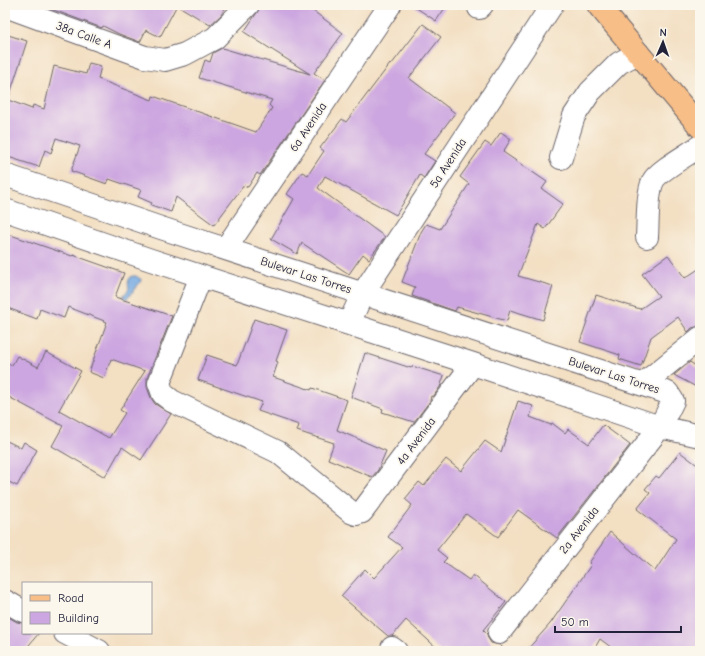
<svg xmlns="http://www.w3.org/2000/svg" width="705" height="656" font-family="'Comic Neue',sans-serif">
<rect width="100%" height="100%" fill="#fbf7ec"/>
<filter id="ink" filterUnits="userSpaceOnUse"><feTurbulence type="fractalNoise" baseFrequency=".025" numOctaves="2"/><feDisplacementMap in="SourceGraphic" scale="8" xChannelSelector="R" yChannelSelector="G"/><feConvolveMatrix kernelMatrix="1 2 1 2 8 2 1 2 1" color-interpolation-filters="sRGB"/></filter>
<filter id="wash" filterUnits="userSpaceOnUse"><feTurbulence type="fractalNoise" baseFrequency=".012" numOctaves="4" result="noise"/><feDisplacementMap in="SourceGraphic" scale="16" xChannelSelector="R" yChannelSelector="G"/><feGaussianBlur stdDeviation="0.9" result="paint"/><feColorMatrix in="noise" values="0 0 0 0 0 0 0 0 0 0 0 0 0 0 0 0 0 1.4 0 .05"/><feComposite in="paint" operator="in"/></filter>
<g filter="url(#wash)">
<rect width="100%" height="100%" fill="#f3dfc2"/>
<!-- water -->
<path fill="#74a9e1" stroke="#4b668e" d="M132 276H136L142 280 127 299 123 296 129 289C128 283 127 280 132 276Z"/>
<g id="blocks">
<!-- building -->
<path fill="#cca6e0" d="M43 5H177L160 37 146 30 140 42 119 34 103 26 102 28 43 6Z
M177 5H227L221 15 210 25Z
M262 5H305L343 33 314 73 325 80 260 175 257 173 248 187 244 185 214 225 176 197 171 212 151 205 152 203 138 197 141 190 109 179 107 184 71 171 80 146 56 138 51 153 45 150 39 167 5 156V34L27 41 8 100 32 109 33 105 44 109 54 66 86 74 89 63 101 66 98 79 152 100 153 96 256 132 272 108 269 105 272 100 199 78 205 60 210 62 213 53 222 48 310 74 244 32Z
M412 5H447L436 21Z
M423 24 441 37 409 78 455 113 424 154 435 161 424 178 420 175 396 215 325 176 318 188 385 237 369 259 363 254 349 274 302 243 297 254 271 239 294 199 287 194 302 172 308 175 324 151 320 148 342 119 346 122 390 64 391 65Z
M501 132 511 139 503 152 547 182 542 189 563 204 545 229 538 224 518 276 553 286 543 320 510 310 507 321 457 307 455 311 412 296 415 287 402 282 421 232 426 224 440 229 469 184 460 177 485 142 491 146Z
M5 233 72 256 73 255 124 273 115 297 172 316 147 378V387L151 398 155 404 171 414 141 460 122 447 105 477 52 446 63 426 5 395V362L12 365 17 356 38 367 46 352 81 371 59 410 109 438 125 413 120 410 145 371 111 359 104 378 89 372 107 322 68 307 64 318 40 309 37 319 5 307Z
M668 255 685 278 700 268V326L692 328 688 332 678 317 651 337 641 366 619 359 620 355 580 342 596 295 640 309 659 296 642 274Z
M254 319 287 330 276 361 278 362 273 377 311 390 312 388 347 400 337 430 386 451 378 470 372 477 328 459 334 443 297 431 299 425 258 411 262 402 198 380 207 355 237 365Z
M365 353 411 368 412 366 444 376 440 387 433 397 431 396 430 401 414 422 382 412 383 409 351 397Z
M690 362 700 369V389L674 375Z
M518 401 533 406 530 417 551 425 552 423 565 433 568 429 589 444 603 425 630 445 557 538 518 510 498 537 466 514 437 550 447 558 443 562 469 580 473 575 506 602 483 630 487 634 488 638 491 643 500 645 506 651H440L406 620 392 636H388L341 596 365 569 374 578 402 547 388 537 412 505 405 499 419 482 424 486 446 459 461 471 485 441 501 452Z
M5 440 21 448 24 442 37 450 17 486 5 480Z
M680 452 700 467V651H616L600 639 593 651H526L550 624 591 565 589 563 610 532 655 571 676 539 637 509 650 493 645 489 656 476 659 478Z
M5 615 17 622 23 623V633H39L24 651H5Z"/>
</g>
</g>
<g filter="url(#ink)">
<use href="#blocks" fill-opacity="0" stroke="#6b646a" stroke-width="1"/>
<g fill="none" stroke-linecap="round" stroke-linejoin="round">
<!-- minor casing -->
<g stroke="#6b646a" stroke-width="24">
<path id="minor" d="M5 6 145 57 165 60 185 54 215 38 248 5
M479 8 482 5
M561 158 574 116 590 92 619 63 638 53
M5 175 161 228 668 393 673 401 660 427 499 633
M5 210 151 260 473 364 660 427 700 436
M647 237C648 223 647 193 653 181 658 171 689 154 700 146
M226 248 390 5
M201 276 159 383 163 394 172 401 278 452 351 512 356 514 362 512 473 364
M349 323 363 293 552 5
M643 384 700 338
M5 601 23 611
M65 633 99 651
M392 648 396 651"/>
</g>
<!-- major casing -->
<g stroke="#6b646a" stroke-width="24">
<path id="major" d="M598 5 700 127"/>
</g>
<!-- minor -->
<use href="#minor" stroke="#fff" stroke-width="22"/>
<!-- major -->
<use href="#major" stroke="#f7be87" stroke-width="22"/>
</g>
</g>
<g text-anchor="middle" stroke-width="3.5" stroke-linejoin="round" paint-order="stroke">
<!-- street labels -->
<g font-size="12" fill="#22223b" stroke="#fbf7ec">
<text transform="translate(84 35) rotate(20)" y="4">38a Calle A</text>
<text transform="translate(308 127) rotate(-56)" y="4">6a Avenida</text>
<text transform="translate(448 163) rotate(-57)" y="4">5a Avenida</text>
<text transform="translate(306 275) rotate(18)" y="4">Bulevar Las Torres</text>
<text transform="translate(614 375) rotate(18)" y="4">Bulevar Las Torres</text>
<text transform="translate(416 441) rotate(-53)" y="4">4a Avenida</text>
<text transform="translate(579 530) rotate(-52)" y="4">2a Avenida</text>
</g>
</g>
<!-- margin -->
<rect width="705" height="656" fill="none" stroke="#fbf7ec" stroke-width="20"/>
<!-- legend -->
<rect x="22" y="582" width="130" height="52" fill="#fbf7ec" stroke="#a4a2a5"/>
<rect x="30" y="595" width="20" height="6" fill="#f7be87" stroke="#a4a2a5"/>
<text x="58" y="602" font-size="12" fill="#22223b">Road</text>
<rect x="30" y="612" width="20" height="12" fill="#cca6e0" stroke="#a4a2a5"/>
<text x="58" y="622" font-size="12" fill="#22223b">Building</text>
<!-- north arrow -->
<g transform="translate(663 42) rotate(2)" stroke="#fbf7ec" stroke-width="3" paint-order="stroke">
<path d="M0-3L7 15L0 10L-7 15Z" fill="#22223b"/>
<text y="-6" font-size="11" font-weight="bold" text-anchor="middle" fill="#22223b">N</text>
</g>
<!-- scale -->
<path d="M555 626v6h126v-6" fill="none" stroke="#22223b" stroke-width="2"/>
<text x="561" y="626" font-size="12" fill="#22223b" stroke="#fbf7ec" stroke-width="3" paint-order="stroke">50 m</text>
</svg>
